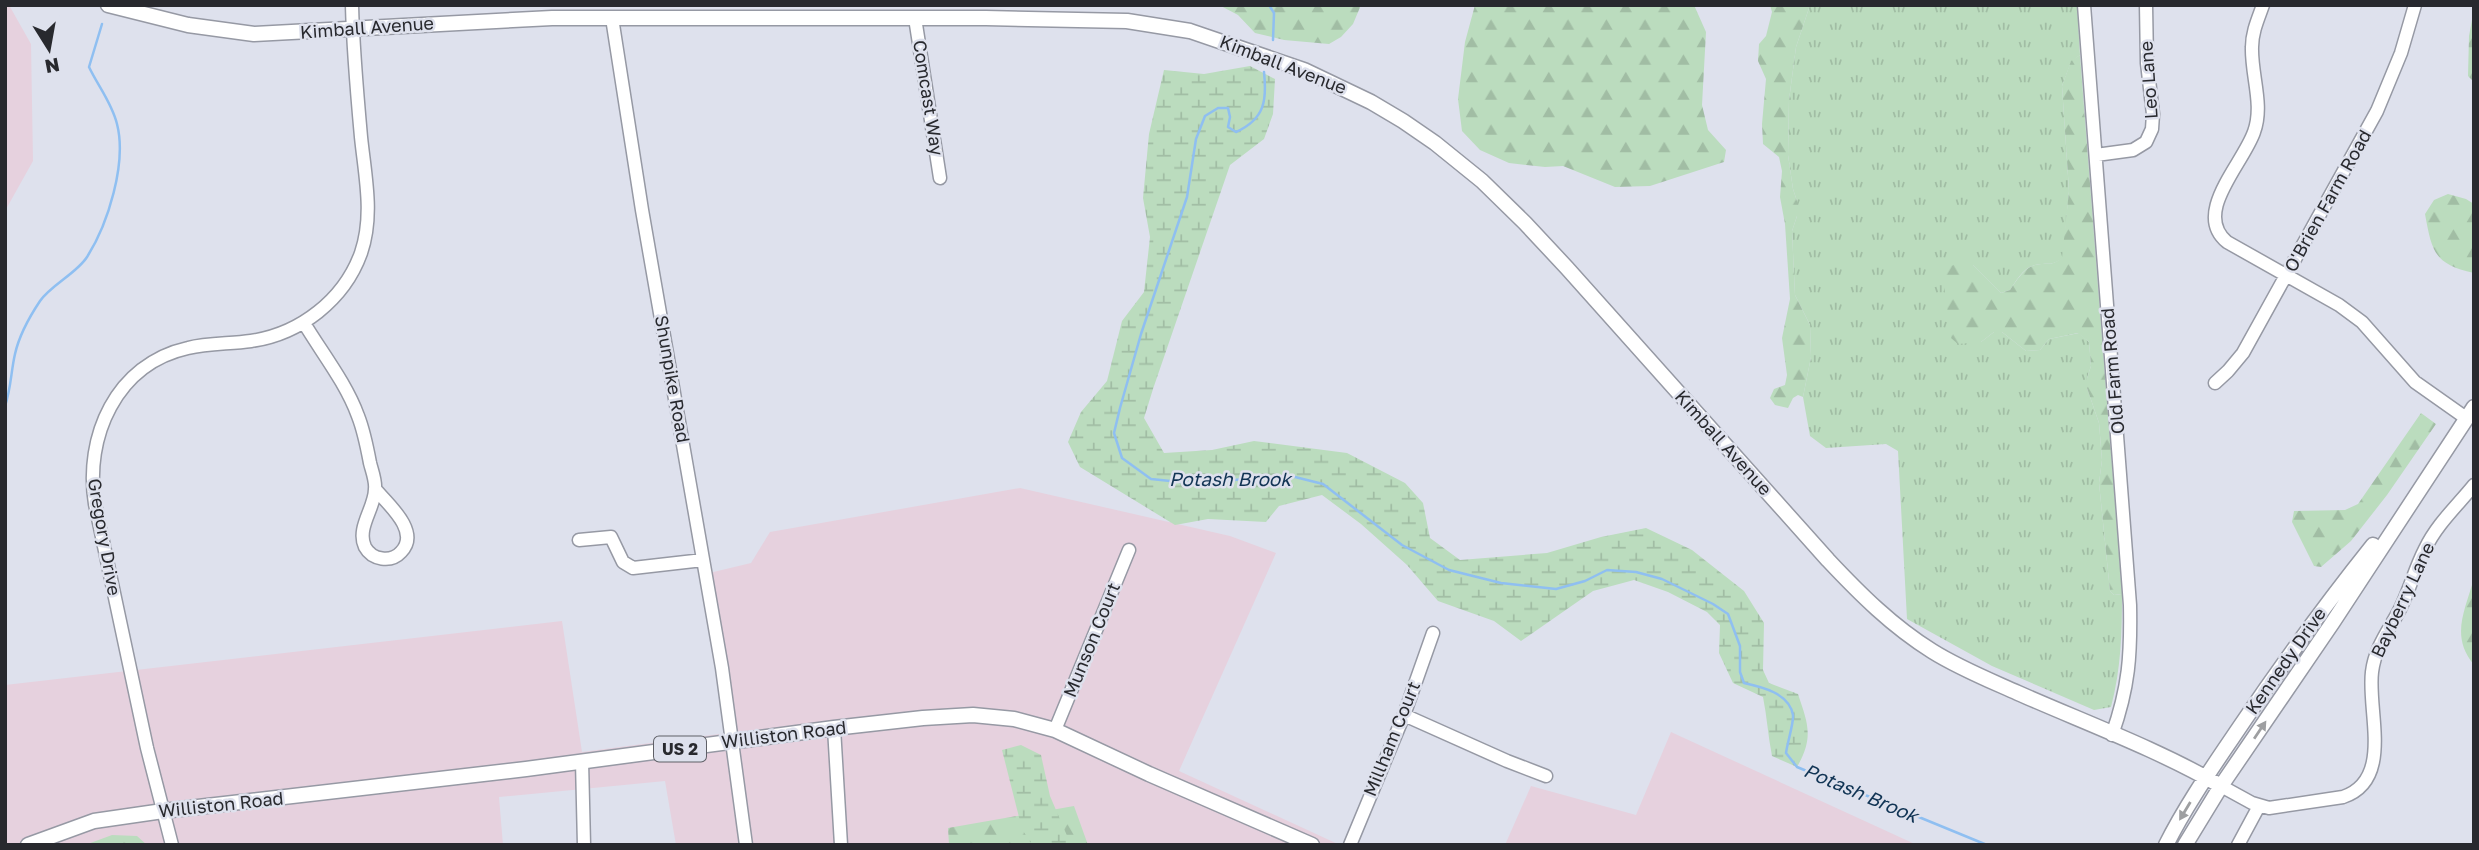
<svg xmlns="http://www.w3.org/2000/svg" width="2479" height="850" font-family="'Golos Text',sans-serif">
<defs>
<pattern id="grass-tufts" width="24" height="20" patternUnits="userSpaceOnUse" patternTransform="scale(1.75)"><rect width="24" height="20" fill="#bbdcbe"/><path d="M3 7l-1-3M5 7V3M7 7l1-3M15 17l-1-3M17 17v-4M19 17l1-3" fill="none" stroke="#a1bda4"/></pattern>
<pattern id="forest-firs" width="22" height="20" patternUnits="userSpaceOnUse" patternTransform="scale(1.75)"><rect width="22" height="20" fill="#bbdcbe"/><path d="M5 1l3.5 6h-7zM16 11l3.5 6h-7z" fill="#a1bda4"/></pattern>
<pattern id="wetland-marsh" width="20" height="14" patternUnits="userSpaceOnUse" patternTransform="scale(1.75)"><rect width="20" height="14" fill="#bbdcbe"/><path d="M1 5h8M5 5V1M11 12h8M15 12V8" fill="none" stroke="#a1bda4"/></pattern>
</defs>
<rect width="100%" height="100%" fill="#dee1ed"/>
<!-- commercial -->
<path fill="#e6d1de" d="M5 5H9L31 44 33 161 5 211Z
M1020 488 1230 536 1276 553 1179 771 1340 845H676L665 781 499 797 503 845H5V685L562 621 582 752 727 733 701 575 751 563 770 532Z
M1671 732 1917 845H1505L1531 786 1636 815Z"/>
<!-- grass -->
<path fill="url(#grass-tufts)" d="M1810 5H2077L2080 55 2071 62 2062 86 2069 191 2063 258C2050 267 2048 262 2035 265 2023 268 2016 281 2010 290L2001 293 1973 265 1981 342 1994 332H2002L2026 351 2040 350 2049 339 2079 333 2089 342 2091 366 2087 378V388L2099 423 2102 460 2099 483 2110 591 2114 595 2122 594C2122 633 2121 669 2111 707L2094 710 1992 666 1907 619 1898 451 1886 444 1826 448 1810 436 1803 397 1811 357 1810 325 1795 295 1792 231 1797 216V201L1793 189 1788 155 1789 100 1796 47Z"/>
<!-- forest -->
<path fill="url(#forest-firs)" d="M1219 5H1361L1353 24 1341 37 1329 44 1284 40 1255 33 1238 15Z
M1475 5H1694L1706 32 1702 105 1708 130 1726 150 1724 162 1650 186 1615 187 1563 166 1545 167 1509 163 1480 150 1462 131 1458 99 1465 42Z
M1770 5H1810L1796 47 1789 100 1788 155 1793 189 1797 201V216L1792 231 1795 295 1810 325 1811 357 1803 397 1798 395 1793 398 1788 408 1775 405 1770 398 1774 389 1785 385 1787 375 1782 338 1790 299 1785 224 1780 197 1782 171 1779 157 1763 144 1762 124 1766 79 1758 61 1759 44 1766 36 1772 12Z
M2474 9V82L2468 76 2469 36Z
M2080 55 2122 594 2114 595 2110 591 2099 483 2102 460 2099 423 2087 388V378L2091 366 2089 342 2078 333 2049 339 2040 350 2026 351 2002 332H1994L1981 342 1958 344 1951 338 1942 270 1962 261 1973 265 2001 293 2010 290C2016 281 2024 268 2035 265 2048 262 2050 267 2062 258L2069 191 2062 86 2071 61Z
M2448 194 2466 199 2474 204V273C2434 264 2432 252 2425 214L2434 200Z
M2421 413 2436 424 2387 495 2351 541 2321 567 2314 566 2292 522 2294 511 2345 510 2358 504Z
M2474 578V665C2450 636 2465 611 2474 578Z
M1074 806 1088 845H949L948 828Z
M112 835 137 836 147 845H85Z"/>
<!-- wetland -->
<path fill="url(#wetland-marsh)" d="M1250 66 1275 79 1273 114 1264 139 1230 165 1153 389 1144 418 1164 453 1212 450 1254 441 1347 453 1405 483 1423 503 1430 538 1460 560 1547 553 1601 537 1646 528 1692 550 1744 591 1764 623 1763 670 1769 683 1798 694C1808 724 1814 737 1797 767L1772 756C1768 736 1767 717 1763 697L1733 683 1719 653 1720 625 1707 612 1668 592 1634 580 1593 591 1521 641 1494 621 1438 601 1407 565 1361 524 1322 495 1279 506 1266 522 1208 519 1175 525 1080 467 1068 442 1081 412 1107 381 1122 321 1144 292 1150 237 1143 198 1149 134 1164 70 1204 74Z
M1021 745 1041 755 1050 796 1071 845H1032L1022 829 1002 750Z"/>
<g fill="none" stroke-linecap="round" stroke-linejoin="round">
<!-- stream -->
<path stroke="#8fbff1" stroke-width="2.5" d="M1269 5 1274 13 1273 40
M1264 72C1267 100 1265 119 1236 132L1228 127 1230 117 1228 108H1218L1205 116 1196 139 1187 197 1141 334 1120 408 1114 433 1122 458 1151 479 1190 483 1291 476 1323 484 1402 545 1449 570 1501 583 1556 589 1585 581 1607 570 1636 572 1662 579 1713 604 1728 614 1740 646V672L1744 683C1762 687 1789 693 1793 715 1794 722 1787 744 1786 753L1797 767 1987 845
M5 406C11 389 11 371 15 354 19 336 30 316 40 301 51 285 77 273 87 257 108 224 127 163 117 124 112 103 98 86 89 67L102 24"/>
<!-- minor casing -->
<g stroke="#9699a4" stroke-width="15">
<path id="minor" d="M2084 5 2130 605C2131 655 2129 687 2112 735
M2263 5C2258 19 2252 32 2252 47 2251 75 2264 105 2254 132 2243 164 2192 213 2227 242L2339 305 2362 322 2415 382 2466 418
M612 18 642 210 722 668 746 845
M915 18 940 178
M2096 155 2133 150 2146 142 2152 129 2153 114 2147 63 2146 5
M304 323C322 353 346 383 358 416 364 431 367 447 370 463 372 471 376 481 375 489 375 508 356 528 365 547 372 560 391 563 401 552 421 532 388 504 375 489
M2215 383 2228 371 2243 353 2377 111 2401 53 2415 5
M579 540 611 537 623 562 633 568 703 560
M1404 715 1507 761 1546 776
M834 728 841 845
M1055 730 1129 550
M582 761 584 845
M2221 786 2252 803 2269 808 2343 797C2394 780 2367 711 2372 672 2375 647 2389 630 2400 609 2410 589 2415 568 2425 549 2437 524 2457 506 2474 485
M172 845 147 748 95 504C84 437 116 364 188 348 208 343 230 344 251 341 300 334 344 300 361 253 374 215 365 176 361 137 357 93 353 49 352 5
M1350 845 1404 715 1433 633
M2238 845 2259 806"/>
</g>
<!-- major casing -->
<g stroke="#9699a4" stroke-width="17">
<path id="major" d="M108 5 188 25 254 34 552 18H986L1127 21 1190 31 1304 70 1371 102 1403 121 1435 143 1482 181 1525 223 1567 268 1828 560C1860 594 1892 626 1932 651 1959 668 1989 680 2018 693 2086 723 2157 749 2221 786
M28 845 94 821 163 811 526 769 834 728 923 718 973 715 1014 719 1055 730 1149 774 1312 845
M2166 845C2186 805 2212 768 2237 731 2280 667 2325 605 2373 545
M2185 845 2221 786 2333 622 2474 407"/>
</g>
<!-- minor -->
<use href="#minor" stroke="#fff" stroke-width="12"/>
<!-- major -->
<use href="#major" stroke="#fff" stroke-width="14"/>
</g>
<!-- one-way arrows -->
<defs><path id="oneway-solid" d="M-6-.8H1V-3.2L6.5 0L1 3.2V.8H-6Z" transform="scale(1.75)"/></defs>
<g fill="#9e9fa1">
<use href="#oneway-solid" transform="translate(2260 730) rotate(-56)"/>
<use href="#oneway-solid" transform="translate(2185 811) rotate(121)"/>
</g>
<g text-anchor="middle" stroke-width="5" stroke-linejoin="round" paint-order="stroke">
<!-- shield labels -->
<rect fill="#dee1ed" stroke="#5f6067" stroke-width="2" x="654" y="736.5" width="52" height="25" rx="5"/>
<g font-size="16" font-weight="bold" fill="#28292e">
<text x="680" y="755">US 2</text>
</g>
<!-- street labels -->
<g font-size="18" fill="#28292e" stroke="#dee1ed">
<text transform="translate(367 28) rotate(-4)" y="6">Kimball Avenue</text>
<text transform="translate(1283 65) rotate(21)" y="6">Kimball Avenue</text>
<text transform="translate(2149 80) rotate(-94)" y="6">Leo Lane</text>
<text transform="translate(928 98) rotate(81)" y="6">Comcast Way</text>
<text transform="translate(2328 201) rotate(-61)" y="6">O'Brien Farm Road</text>
<text transform="translate(2113 371) rotate(-95)" y="6">Old Farm Road</text>
<text transform="translate(672 379) rotate(80)" y="6">Shunpike Road</text>
<text transform="translate(1723 443) rotate(48)" y="6">Kimball Avenue</text>
<text transform="translate(104 537) rotate(80)" y="6">Gregory Drive</text>
<text transform="translate(2403 600) rotate(-65)" y="6">Bayberry Lane</text>
<text transform="translate(1092 640) rotate(-68)" y="6">Munson Court</text>
<text transform="translate(2286 661) rotate(-55)" y="6">Kennedy Drive</text>
<text transform="translate(784 735) rotate(-7)" y="6">Williston Road</text>
<text transform="translate(1392 739) rotate(-68)" y="6">Millham Court</text>
<text transform="translate(221 805) rotate(-6)" y="6">Williston Road</text>
</g>
<!-- water labels -->
<g font-size="19" font-style="italic" fill="#113454" stroke="#dee1ed">
<text x="1230" y="486">Potash Brook</text>
<text transform="translate(1861 793) rotate(23)" y="7">Potash Brook</text>
</g>
</g>
<!-- border -->
<rect width="2479" height="850" fill="none" stroke="#28292e" stroke-width="14"/>
<!-- north arrow -->
<g transform="translate(49 49) rotate(169)" stroke="#dee1ed" stroke-width="5" paint-order="stroke">
<path d="M0-5L12 26L0 18L-12 26Z" fill="#28292e"/>
<text y="-10" font-size="19" font-weight="bold" text-anchor="middle" fill="#28292e">N</text>
</g>
</svg>
